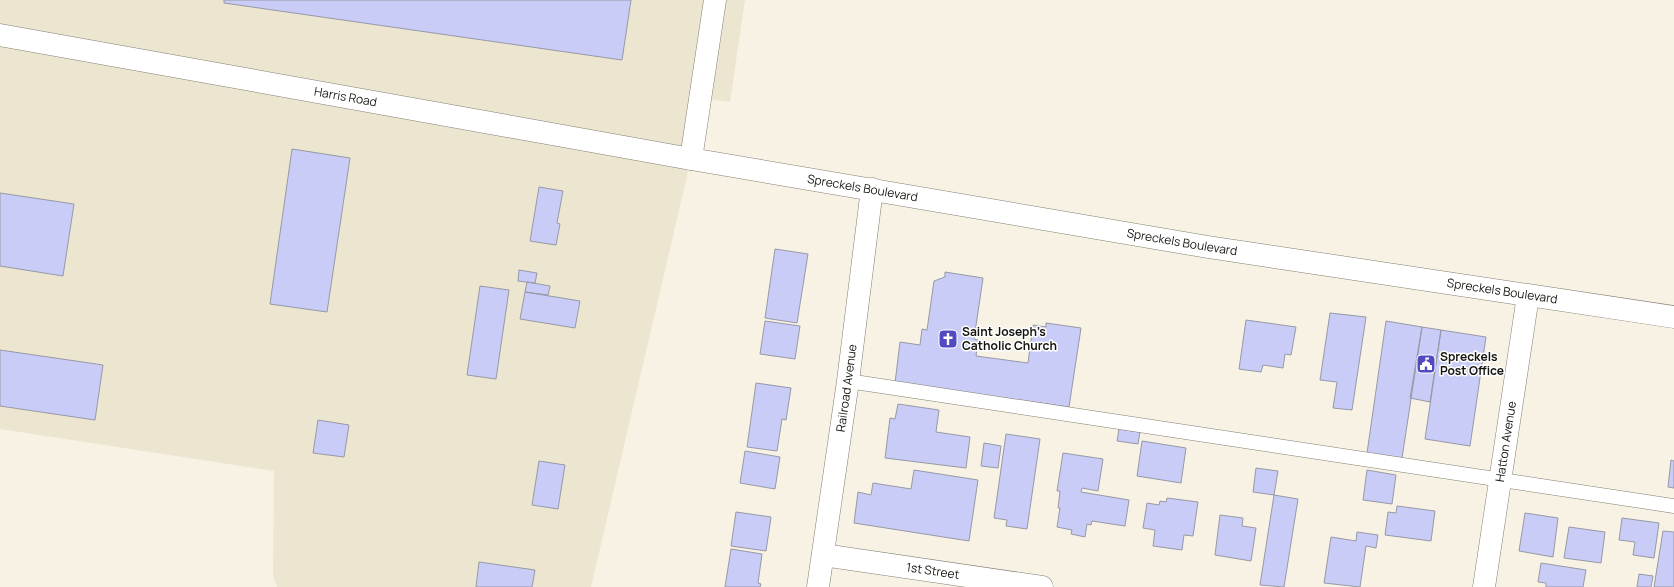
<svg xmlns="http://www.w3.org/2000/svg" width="1674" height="587" font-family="Manrope,sans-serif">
<rect width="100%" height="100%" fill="#f7f2e4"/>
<!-- built -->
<path fill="#ece5d0" d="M0 0H745L730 102 700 98 691 159 591 587H277L273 575 274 471 0 429Z"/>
<!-- building -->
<path fill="#c8ccf6" stroke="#9799a6" d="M224 0H631L622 60 224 3Z
M292 149 350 158 327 312 270 304Z
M539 187 563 191 557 223 560 224 556 245 530 241Z
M0 193 74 204 63 276 0 266Z
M775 249 808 254 797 323 765 318Z
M519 270 537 273 535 283 518 281Z
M945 272 983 278 974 339 978 340 976 356 1028 363 1033 325 1046 327V323L1081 328 1069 407 895 383 900 342 920 345 922 329 927 330 934 281 945 277Z
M527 282 550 286 548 295 525 292Z
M480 286 509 290 496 379 467 375Z
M525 292 580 301 575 328 520 319Z
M1330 313 1366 317 1352 410 1333 408 1337 382 1320 380Z
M1246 320 1296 327 1291 355 1285 354 1283 368 1263 365 1261 372 1239 369Z
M765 321 800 326 795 359 760 354Z
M1386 321 1422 327 1402 458 1367 453Z
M1422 327 1441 330 1430 402 1410 398Z
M1441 330 1486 337 1470 446 1425 439Z
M0 350 103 365 95 420 0 406Z
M756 383 791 388 786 420 782 419 777 451 747 447Z
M898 404 939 410 936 432 970 437 966 468 885 458 890 418 895 419Z
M318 420 349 425 344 457 313 453Z
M1119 429 1140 432 1138 444 1117 441Z
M1006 434 1040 439 1027 529 1006 526 1007 520 994 518Z
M1142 441 1186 448 1181 483 1137 476Z
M984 443 1001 446 998 468 981 466Z
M745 451 780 457 775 489 740 483Z
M1063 453 1103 459 1098 491 1082 488 1081 492 1129 500 1125 526 1092 521 1091 525 1087 524 1085 537 1071 534 1072 530 1057 527 1060 508H1058L1060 491H1057Z
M1671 460 1674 461V488L1668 487Z
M539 461 565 465 558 509 532 505Z
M1256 468 1278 471 1274 495 1253 492Z
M914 470 978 480 969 541 854 523 858 492 871 495 873 483 911 489Z
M1367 470 1396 475 1392 504 1363 500Z
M1274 495 1298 499 1284 587 1260 585Z
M1167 498 1198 502 1193 536 1184 535 1182 550 1153 546 1155 530 1143 528 1147 503 1159 505 1160 501 1166 502Z
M1397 506 1435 511 1431 541 1385 535 1388 512 1396 513Z
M736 512 771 517 766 551 731 546Z
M1525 513 1558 518 1553 557 1519 551Z
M1220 515 1243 518 1242 526 1256 528 1251 561 1215 555Z
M1622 518 1659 523 1654 558 1633 555 1635 542 1619 540Z
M1569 527 1605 532 1601 563 1564 558Z
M1663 531 1674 532V587H1654Z
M1357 532 1378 535 1376 548 1366 546 1360 587 1324 583 1331 537 1356 541Z
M731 549 762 554 758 583 761 584 760 587H725Z
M479 562 535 570 532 587H476Z
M1541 563 1586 570 1583 587H1546V583L1538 582Z
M1639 574 1653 576 1651 587H1637Z"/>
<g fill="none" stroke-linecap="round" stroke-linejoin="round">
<!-- service casing -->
<g stroke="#837f72" stroke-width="15">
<path id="service" d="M848 381 1674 506"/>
</g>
<!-- minor casing -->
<g stroke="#837f72" stroke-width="23">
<g id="minor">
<path d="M691 159 715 0"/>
<path id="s1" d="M823 555 1042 587"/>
<path id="s2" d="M818 587 848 381 872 189"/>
</g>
</g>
<!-- tertiary casing -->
<g stroke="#837f72" stroke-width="23">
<g id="tertiary">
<path id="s3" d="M0 35 691 159 1208 247 1674 317"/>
<path id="s4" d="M1484 587 1528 296"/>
</g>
</g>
<!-- service -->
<use href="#service" stroke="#fff" stroke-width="14"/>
<!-- minor -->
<use href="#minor" stroke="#fff" stroke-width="22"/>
<!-- tertiary -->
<use href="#tertiary" stroke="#fff" stroke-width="22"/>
</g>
<!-- icons -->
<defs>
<g id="church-square" transform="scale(1)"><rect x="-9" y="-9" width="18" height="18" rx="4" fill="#524ac1" stroke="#fff"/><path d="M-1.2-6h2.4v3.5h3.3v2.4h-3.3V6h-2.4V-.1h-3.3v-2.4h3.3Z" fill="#fff"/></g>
<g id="civic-square" transform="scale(1)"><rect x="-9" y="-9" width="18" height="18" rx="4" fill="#524ac1" stroke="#fff"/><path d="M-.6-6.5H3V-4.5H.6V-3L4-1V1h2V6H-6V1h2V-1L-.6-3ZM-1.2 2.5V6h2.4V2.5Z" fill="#fff"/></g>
</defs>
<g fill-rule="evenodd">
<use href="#church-square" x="948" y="339"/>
<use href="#civic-square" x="1426" y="364"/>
</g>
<g text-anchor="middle" stroke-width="3" stroke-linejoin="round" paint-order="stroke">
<!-- street labels -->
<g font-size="12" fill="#16140f" stroke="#fff">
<text dy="4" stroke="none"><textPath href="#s3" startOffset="351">Harris Road</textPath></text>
<text dy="4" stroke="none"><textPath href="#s3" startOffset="876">Spreckels Boulevard</textPath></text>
<text dy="4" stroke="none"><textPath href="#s3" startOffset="1200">Spreckels Boulevard</textPath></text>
<text dy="4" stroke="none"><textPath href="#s3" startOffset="1524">Spreckels Boulevard</textPath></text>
<text dy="4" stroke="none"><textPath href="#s2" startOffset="201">Railroad Avenue</textPath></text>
<text dy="4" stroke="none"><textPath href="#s4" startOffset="147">Hatton Avenue</textPath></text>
<text dy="4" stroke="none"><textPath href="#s1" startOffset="111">1st Street</textPath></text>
</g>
<!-- poi labels -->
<g font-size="12" font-weight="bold" fill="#16140f" stroke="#fff" text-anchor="start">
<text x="962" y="336">Saint Joseph’s<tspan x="962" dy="14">Catholic Church</tspan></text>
<text x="1440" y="361">Spreckels<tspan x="1440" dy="14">Post Office</tspan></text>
</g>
</g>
</svg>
